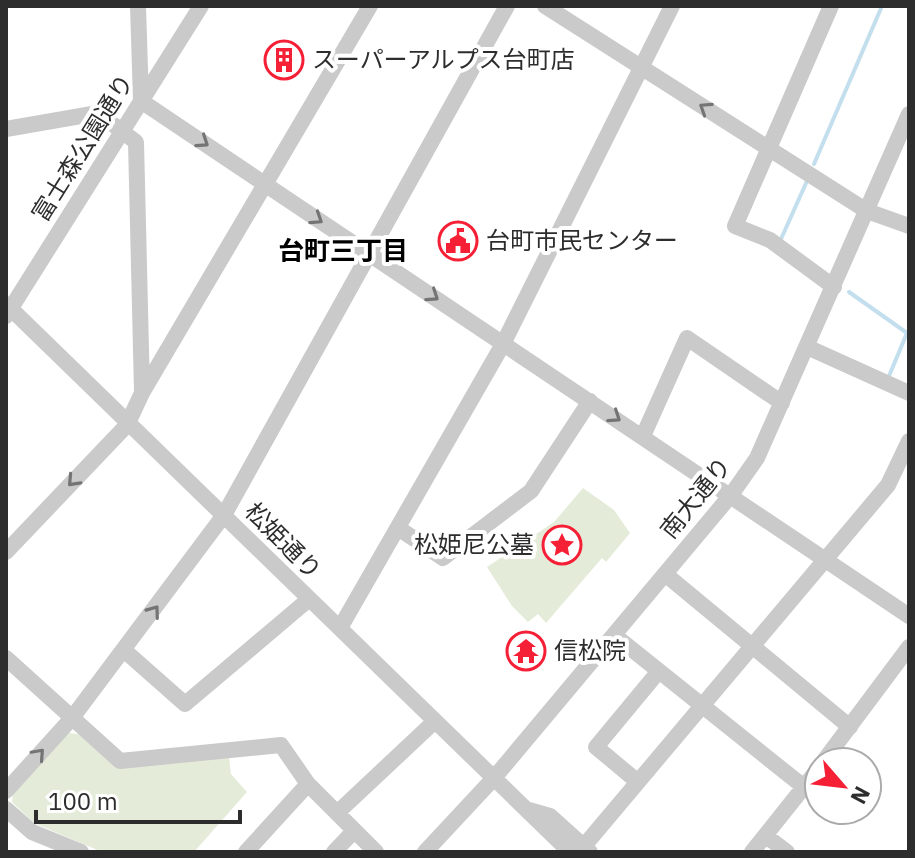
<svg xmlns="http://www.w3.org/2000/svg" width="915" height="858" font-family="'IBM Plex Sans','Noto Sans JP',sans-serif">
<rect width="100%" height="100%" fill="#fff"/>
<!-- green -->
<path fill="#e4ecd9" d="M583 488 614 510 630 533 606 562 602 558 546 623 538 614 528 622 512 606 487 567 554 522Z
M68 733 78 734 120 767 229 757 231 774 247 792 194 852H102L34 823 12 802 13 792Z"/>
<g fill="none" stroke-linecap="round" stroke-linejoin="round">
<!-- stream -->
<path stroke="#c3dfee" stroke-width="4" d="M814 164 882 6
M781 239 807 181
M849 292 907 333 889 376"/>
<!-- minor -->
<path stroke="#cacaca" stroke-width="16" d="M138 6 141 101 909 616
M545 6 867 211 909 226
M831 6 735 226 770 240 834 287
M6 129 98 113 136 142 142 391
M6 304 570 852
M6 316 201 6
M807 347 909 393
M643 436 687 338 782 403
M398 528 443 558 531 491 590 401
M6 552 127 425 142 393 370 6
M665 574 850 727
M340 628 503 344 672 6
M614 635 804 787
M125 651 185 704 308 600
M6 658 120 761 281 745 308 784 376 852
M823 762 909 647
M638 782 596 747 659 671
M6 791 72 718 224 515 507 6
M6 809 32 832 81 852
M529 810 550 816 590 852
M337 813 435 721
M766 836 787 852
M584 846 888 485 909 441
M246 852 308 784
M334 852 353 832
M425 852 494 778 731 495 757 458 909 114
M752 852 819 768"/>
</g>
<!-- one-way arrows -->
<defs><path id="oneway-chevron" d="M-2-3.5L2.5 0L-2 3.5" fill="none" stroke-width="1.6" stroke-linecap="round" stroke-linejoin="round" transform="scale(2)"/></defs>
<g stroke="#747474">
<use href="#oneway-chevron" transform="translate(705 108) rotate(-147)"/>
<use href="#oneway-chevron" transform="translate(203 142) rotate(34)"/>
<use href="#oneway-chevron" transform="translate(317 219) rotate(33)"/>
<use href="#oneway-chevron" transform="translate(433 296) rotate(34)"/>
<use href="#oneway-chevron" transform="translate(615 417) rotate(34)"/>
<use href="#oneway-chevron" transform="translate(73 481) rotate(133)"/>
<use href="#oneway-chevron" transform="translate(154 611) rotate(-54)"/>
<use href="#oneway-chevron" transform="translate(39 754) rotate(-48)"/>
</g>
<!-- icons -->
<defs>
<g id="building-ring" transform="scale(2)"><circle r="9.5" fill="#fff" stroke="#f51f36" stroke-width="1.5"/><path d="M-4-6H4V6H1V3H-1V6H-4ZM-2.5-4.3h1.7v1.8h-1.7ZM.8-4.3h1.7v1.8H.8ZM-2.5-1h1.7V.8h-1.7ZM.8-1h1.7V.8H.8Z" fill="#f51f36"/></g>
<g id="civic-ring" transform="scale(2)"><circle r="9.5" fill="#fff" stroke="#f51f36" stroke-width="1.5"/><path d="M-.6-6.5H3V-4.5H.6V-3L4-1V1h2V6H-6V1h2V-1L-.6-3ZM-1.2 2.5V6h2.4V2.5Z" fill="#f51f36"/></g>
<g id="sight-ring" transform="scale(2)"><circle r="9.5" fill="#fff" stroke="#f51f36" stroke-width="1.5"/><path d="M0-6L1.8-2.2L6-1.7L2.9 1.2L3.7 5.4L0 3.3L-3.7 5.4L-2.9 1.2L-6-1.7L-1.8-2.2Z" fill="#f51f36"/></g>
<g id="temple-ring" transform="scale(2)"><circle r="9.5" fill="#fff" stroke="#f51f36" stroke-width="1.5"/><path d="M0-6L5-2H3V0L6.5 2.5H4V6H1.5V3h-3V6H-4V2.5H-6.5L-3 0V-2H-5Z" fill="#f51f36"/></g>
</defs>
<g fill-rule="evenodd">
<use href="#building-ring" x="284" y="60"/>
<use href="#civic-ring" x="458" y="241"/>
<use href="#sight-ring" x="562" y="545"/>
<use href="#temple-ring" x="526" y="651"/>
</g>
<g text-anchor="middle" stroke-width="8" stroke-linejoin="round" paint-order="stroke">
<!-- poi labels -->
<g font-size="24" fill="#2d2d2d" stroke="#fff" text-anchor="start">
<text x="312" y="68">スーパーアルプス台町店</text>
<text x="486" y="249">台町市民センター</text>
<text x="534" y="553" text-anchor="end">松姫尼公墓</text>
<text x="554" y="659">信松院</text>
</g>
<!-- street labels -->
<g font-size="24" fill="#2d2d2d" stroke="#fff">
<text transform="translate(83 148) rotate(-58)" y="8">富士森公園通り</text>
<text transform="translate(696 498) rotate(-51)" y="8">南大通り</text>
<text transform="translate(283 541) rotate(45)" y="8">松姫通り</text>
</g>
<!-- neighbourhood labels -->
<g font-size="26" font-weight="bold" fill="#000" stroke="#fff">
<text x="343" y="260">台町三丁目</text>
</g>
</g>
<!-- border -->
<rect width="915" height="858" fill="none" stroke="#2d2d2d" stroke-width="16"/>
<!-- north arrow -->
<g transform="translate(843 786) rotate(118)"><circle r="38" fill="#ffffff" stroke="#ababab" stroke-width="2"/>
<path d="M0-6L14 30L0 20L-14 30Z" fill="#f51f36"/>
<text y="-12" font-size="22" font-weight="bold" text-anchor="middle" fill="#2d2d2d">N</text>
</g>
<!-- scale -->
<path d="M36 810v12h204v-12" fill="none" stroke="#2d2d2d" stroke-width="4"/>
<text x="48" y="810" font-size="24" fill="#2d2d2d" stroke="#ffffff" stroke-width="6" paint-order="stroke">100 m</text>
</svg>
